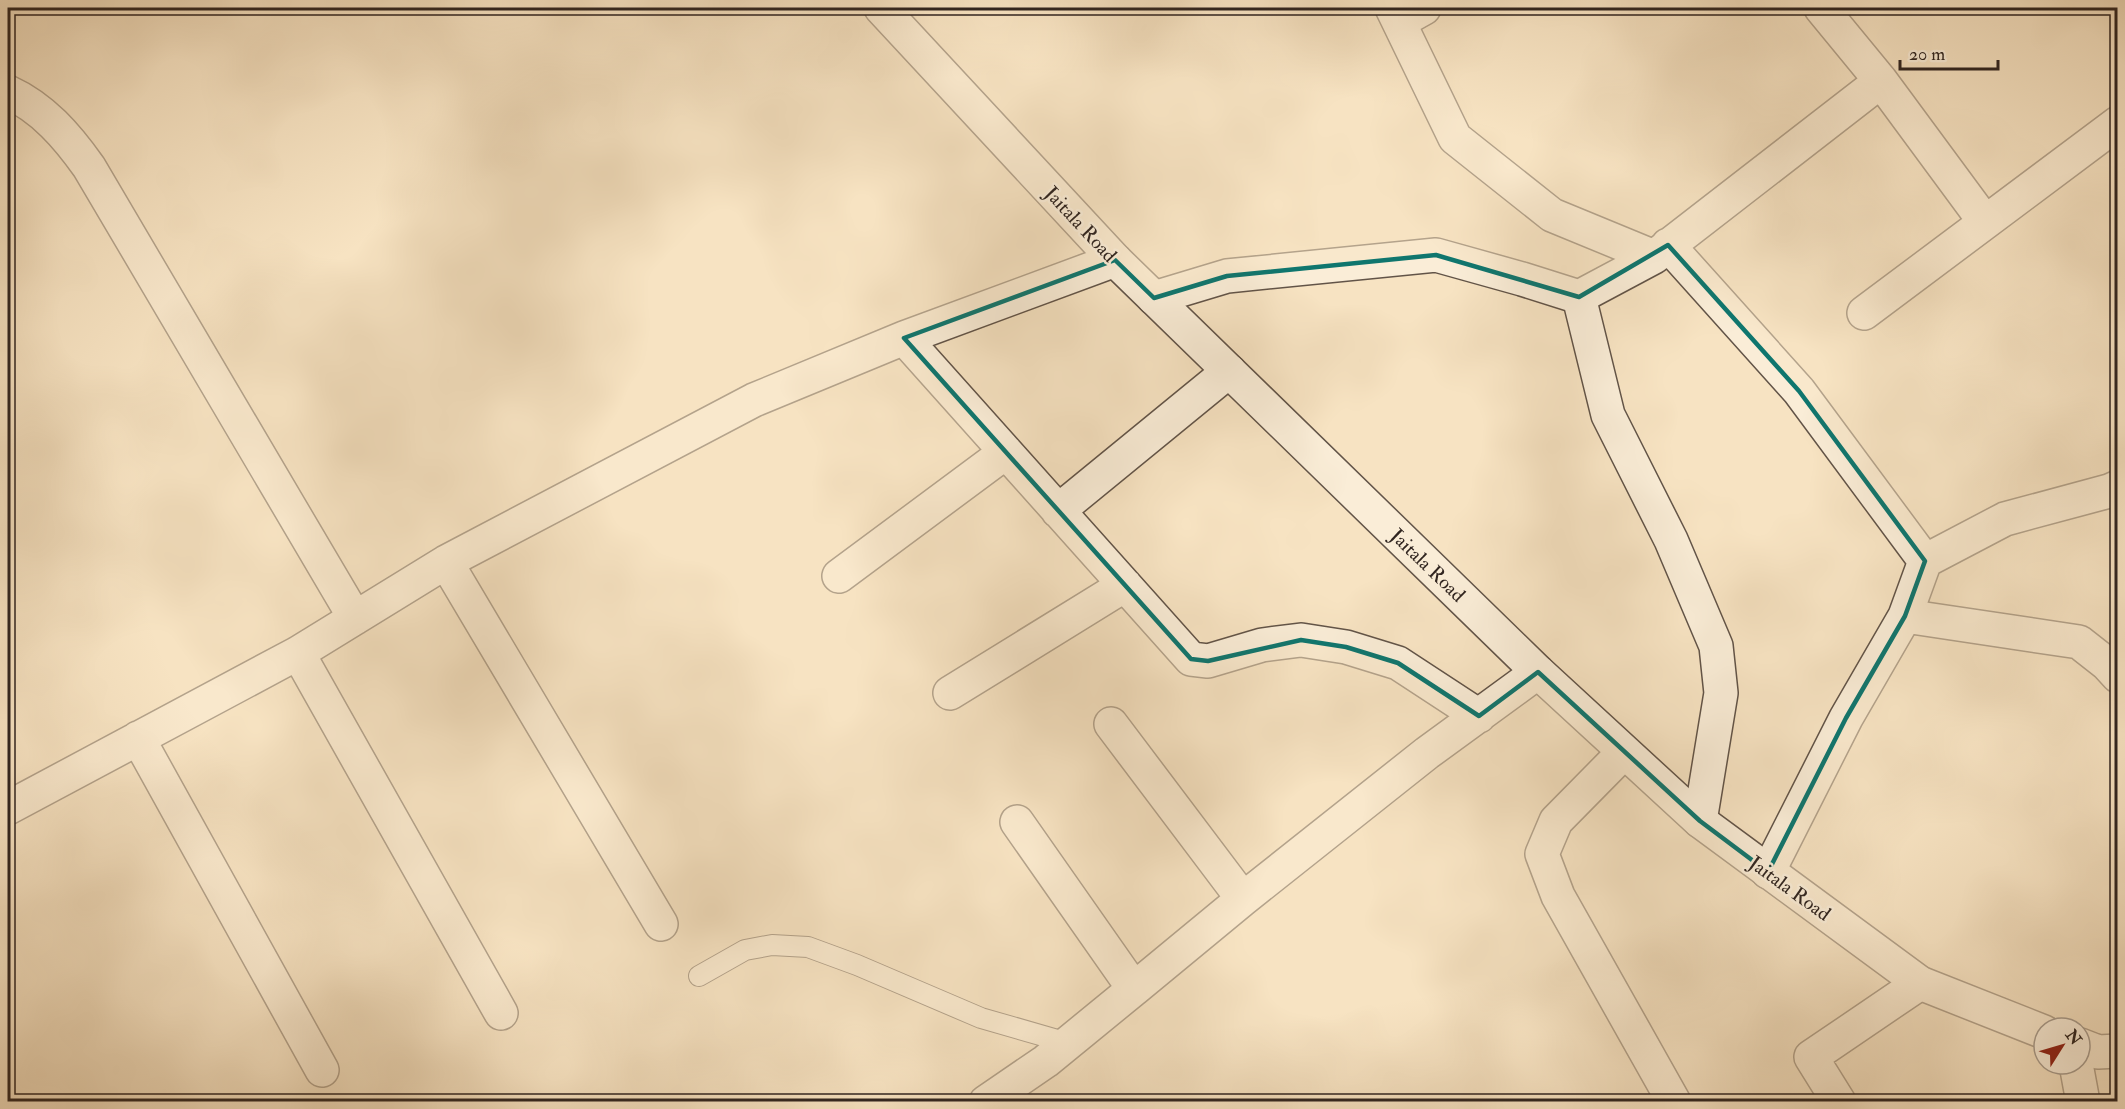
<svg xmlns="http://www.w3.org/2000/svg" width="2125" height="1109" font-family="'IM FELL Double Pica',serif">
<rect width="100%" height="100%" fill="#f7e3c2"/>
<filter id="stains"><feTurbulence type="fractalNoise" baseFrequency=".00333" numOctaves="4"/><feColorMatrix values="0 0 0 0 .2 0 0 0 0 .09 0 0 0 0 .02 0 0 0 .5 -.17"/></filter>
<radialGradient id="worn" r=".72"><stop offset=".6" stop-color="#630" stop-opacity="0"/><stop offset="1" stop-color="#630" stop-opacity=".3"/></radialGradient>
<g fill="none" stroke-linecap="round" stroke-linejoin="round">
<!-- service casing -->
<g stroke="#625448" stroke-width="22">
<path id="service" d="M699 976 745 950 772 945 808 947 857 965 981 1018 1068 1043"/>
</g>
<!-- minor casing -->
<g stroke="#625448" stroke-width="36">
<path id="minor" d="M1392 8 1455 138 1552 215 1654 257 1881 81
M1821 8 1881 81 1985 222
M1399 22 1424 8
M8 92C43 108 67 136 89 167L355 618
M1668 245 1799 391 1925 561 2005 519 2109 491 2118 487
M1654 257 1579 297 1608 415 1671 540 1716 646 1721 693 1700 821
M1154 298 1227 276 1436 255 1522 279 1579 297
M1864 313 2118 123
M904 338 1191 659 1208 661 1262 645 1301 640 1346 647 1398 663 1479 716
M1058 511 1229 371
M446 562 661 924
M839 576 1006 452
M1905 616 2079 642 2107 664 2118 676
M298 653 501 1013
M950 693 1125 585
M1111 724 1243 899
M138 738 322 1070
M1624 752 1556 821 1542 854 1558 896 1674 1102
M8 808 298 653 446 562 754 400 904 338 1115 260
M1017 822 1134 989 1243 899 1427 753 1538 672
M1768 872 1846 718 1905 616 1925 561
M2076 1064 2083 1102
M986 1102 1046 1061 1134 989
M1839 1102 1811 1057 1920 983"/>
</g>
<!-- tertiary casing -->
<g stroke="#625448" stroke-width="36">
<path id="tertiary" d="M881 8 1115 260 1538 672 1700 821 1920 983 2044 1032
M2080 1045 2098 1052 2118 1051"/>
</g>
<!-- service -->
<use href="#service" stroke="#faedd7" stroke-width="20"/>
<!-- minor -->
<use href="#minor" stroke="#faedd7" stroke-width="33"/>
<!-- tertiary -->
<use href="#tertiary" stroke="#faedd7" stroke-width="33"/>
</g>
<!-- marked area -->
<path d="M0 0H2125V1109H0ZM1668 245 1799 391 1925 561 1905 616 1846 718 1768 872 1700 821 1538 672 1479 716 1398 663 1346 647 1301 640 1208 661 1191 659 904 338 1115 260 1154 298 1227 276 1436 255 1579 297Z" fill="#f7e3c2" fill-opacity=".55" fill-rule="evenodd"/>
<path fill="none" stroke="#0f766e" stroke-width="4.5" stroke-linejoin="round" d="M1668 245 1799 391 1925 561 1905 616 1846 718 1768 872 1700 821 1538 672 1479 716 1398 663 1346 647 1301 640 1208 661 1191 659 904 338 1115 260 1154 298 1227 276 1436 255 1579 297Z"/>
<g text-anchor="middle" stroke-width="5" stroke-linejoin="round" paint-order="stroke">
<!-- street labels -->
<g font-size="20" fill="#302520" stroke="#faedd7">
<text transform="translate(1081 224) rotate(47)" y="7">Jaitala Road</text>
<text transform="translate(1428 565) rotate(44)" y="7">Jaitala Road</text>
<text transform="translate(1790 888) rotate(36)" y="7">Jaitala Road</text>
</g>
</g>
<!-- margin -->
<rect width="2125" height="1109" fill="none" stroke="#f7e3c2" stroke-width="30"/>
<rect x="9" y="9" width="2107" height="1091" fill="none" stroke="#302520" stroke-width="3"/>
<rect x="15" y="15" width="2095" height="1079" fill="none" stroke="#302520" stroke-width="1.5"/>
<!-- north arrow -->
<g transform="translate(2062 1046) rotate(53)"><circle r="28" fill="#faedd7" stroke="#a99d8e" stroke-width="1.5"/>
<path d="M0-4.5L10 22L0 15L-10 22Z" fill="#8f2418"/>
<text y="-9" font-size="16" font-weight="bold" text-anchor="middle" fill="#302520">N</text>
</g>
<!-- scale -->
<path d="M1900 60v9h98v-9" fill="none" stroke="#302520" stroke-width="3"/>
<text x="1909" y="60" font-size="18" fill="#302520" stroke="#faedd7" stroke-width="4.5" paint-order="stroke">20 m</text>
<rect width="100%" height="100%" filter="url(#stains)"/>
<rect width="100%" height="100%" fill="url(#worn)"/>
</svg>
